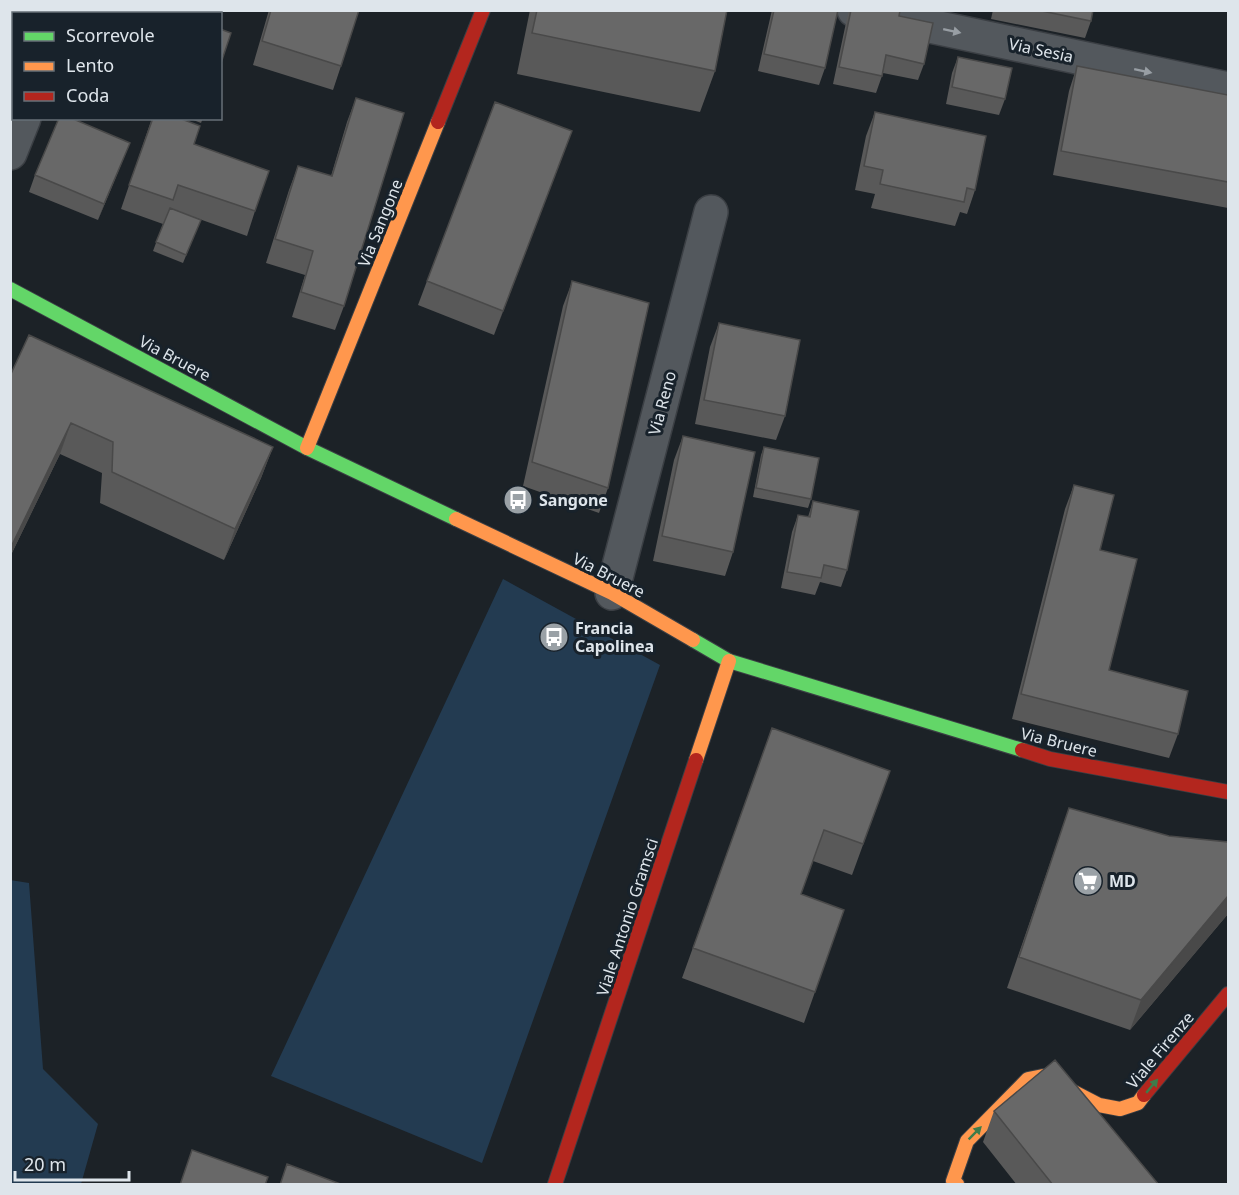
<svg xmlns="http://www.w3.org/2000/svg" width="1239" height="1195" font-family="'Noto Sans',sans-serif">
<rect width="100%" height="100%" fill="#1c2227"/>
<!-- green -->
<path fill="#233b51" d="M503 579 660 665 482 1163 271 1076Z
M10 880 29 883 43 1069 98 1124 81 1184H11Z"/>
<g fill="none" stroke-linecap="round" stroke-linejoin="round">
<!-- street casing -->
<g stroke="#3b3f44" stroke-width="36">
<path id="street" d="M854 10 1228 89
M66 14 67 10
M10 153 24 118
M612 593 711 212"/>
</g>
<!-- fast casing -->
<g stroke="#3b3f44" stroke-width="16">
<path id="fast" d="M10 289 307 448 456 519
M693 640 729 661 1022 750"/>
</g>
<!-- slow casing -->
<g stroke="#3b3f44" stroke-width="16">
<path id="slow" d="M307 448 438 122
M456 519 612 593 693 640
M696 760 729 661
M957 1184 953 1181 967 1141 1028 1079 1043 1076 1099 1105 1120 1109 1138 1103 1144 1095"/>
</g>
<!-- jam casing -->
<g stroke="#3b3f44" stroke-width="16">
<path id="jam" d="M438 122 483 10
M1022 750 1050 759 1228 792
M1144 1095 1228 994
M555 1184 696 760"/>
</g>
<!-- street -->
<use href="#street" stroke="#53585d" stroke-width="33"/>
<!-- fast -->
<use href="#fast" stroke="#63d668" stroke-width="14"/>
<!-- slow -->
<use href="#slow" stroke="#ff974d" stroke-width="14"/>
<!-- jam -->
<use href="#jam" stroke="#b3261e" stroke-width="14"/>
</g>
<!-- wall -->
<path fill="#595959" d="M269 10H359L341 66 333 90 253 65Z
M530 10H727L715 71 700 112 517 74Z
M772 10H838L825 68 819 85 758 71Z
M849 10H898L899 16 924 64 918 80 883 73 876 93 833 84 847 18Z
M993 10H1093L1091 21 1085 38 991 19Z
M958 57 1005 99 999 115 946 104 952 73Z
M1077 66 1228 95V208L1053 175 1069 91Z
M356 98 344 306 335 330 292 317 305 275 266 263 289 190 298 166 331 176 347 122Z
M875 112 975 190 967 214 960 212 955 226 871 208 875 194 855 190 866 136Z
M152 118 194 144 255 211 247 236 188 215 197 229 183 263 153 251 163 224 121 209Z
M188 118H203L201 123Z
M572 131 494 335 418 305 427 281Z
M130 143 98 220 29 192 35 175Z
M572 282 608 488 599 513 523 486 563 306Z
M719 323 785 416 776 440 695 424 710 347Z
M10 376 273 447 261 478 224 560 100 503 102 473 60 454 10 557Z
M683 436 733 552 725 576 653 561 674 460Z
M764 447 811 499 808 508 753 497 761 455Z
M1074 485 1100 550 1109 670 1178 734 1169 758 1012 719 1065 509Z
M813 501 847 570 841 587 820 582 815 595 781 588 792 532 798 515 808 517Z
M772 728 890 771 852 875 813 861 801 894 844 910 804 1023 682 978Z
M1069 808 1169 836 1228 842V914L1130 1030 1007 988Z
M994 1111 1159 1185H1017L983 1142Z"/>
<!-- shaded-wall -->
<path fill="#494949" d="M572 131 563 155 494 335 503 311Z
M130 143 123 160 98 220 104 204Z
M71 423 60 454 10 557V549Z
M273 447 261 478 224 560 235 529Z
M1228 896V914L1130 1030 1141 1000Z"/>
<!-- building -->
<path fill="#686868" stroke="#494949" stroke-width="1.5" d="M113 10H202L211 14H112Z
M271 10H359L341 66 262 41Z
M537 10H727L715 71 532 33Z
M774 10H838L825 68 764 54Z
M851 10H898L900 11 899 16 933 23 924 64 886 55 882 76 839 67Z
M1037 10H1093L1091 21Z
M220 29 231 33 220 66Z
M958 57 1012 68 1005 99 952 87Z
M1077 66 1228 95V182L1061 151Z
M356 98 404 113 344 306 301 292 313 251 275 239 298 166 332 176Z
M495 102 572 131 503 311 427 281Z
M875 112 986 136 975 190 967 188 964 202 880 184 883 170 864 166Z
M59 118H71L130 143 104 204 35 175Z
M153 118H179L200 126 194 144 269 171 255 211 178 185 173 200 129 185Z
M170 208 201 220 186 255 156 242Z
M572 281 649 303 608 488 532 462Z
M719 323 800 340 785 416 704 400Z
M29 335 273 447 235 529 112 472 113 442 71 423 10 549V376Z
M683 436 755 452 733 552 662 536Z
M764 447 819 458 811 499 756 488Z
M1074 485 1114 495 1100 550 1137 559 1109 670 1188 691 1178 734 1021 694Z
M813 501 859 511 847 570 824 565 821 578 787 572 798 515 810 517Z
M772 728 890 771 863 844 824 830 801 894 844 910 815 992 693 948Z
M1069 808 1169 836 1228 842V896L1141 1000 1019 957Z
M1055 1060 1159 1185H1053L994 1111Z
M192 1150 268 1177 265 1185H180Z
M287 1164 343 1185H280Z"/>
<!-- one-way arrows -->
<defs><path id="oneway-solid" d="M-6-.8H1V-3.2L6.5 0L1 3.2V.8H-6Z" transform="scale(1.5)"/></defs>
<g fill="#989ea4">
<use href="#oneway-solid" transform="translate(952 31) rotate(12)"/>
<use href="#oneway-solid" transform="translate(1143 71) rotate(12)"/>
</g>
<g fill="#3e7c4a">
<use href="#oneway-solid" transform="translate(1152 1086) rotate(-50)"/>
<use href="#oneway-solid" transform="translate(975 1133) rotate(-45)"/>
</g>
<!-- icons -->
<defs>
<g id="bus-disc" transform="scale(1.5)"><circle r="9.5" fill="#9aa1a6" stroke="#18222b"/><path d="M-5-6H5V4H4V6H2V4H-2V6H-4V4H-5ZM-3.5-4V0h7V-4ZM-3.5 1.2v1.5H-2V1.2ZM2 1.2v1.5H3.5V1.2Z" fill="#fff"/></g>
<g id="supermarket-disc" transform="scale(1.5)"><circle r="9.5" fill="#9aa1a6" stroke="#18222b"/><path d="M-6-5.5h2.5l.6 2H6L4.5 2H-2.5L-4.4-4H-6ZM-1.5 3.2a1.3 1.3 0 1 0 .1 0ZM3 3.2a1.3 1.3 0 1 0 .1 0Z" fill="#fff"/></g>
</defs>
<g fill-rule="evenodd">
<use href="#bus-disc" x="518" y="500"/>
<use href="#bus-disc" x="554" y="637"/>
<use href="#supermarket-disc" x="1088" y="881"/>
</g>
<g text-anchor="middle" stroke-width="6" stroke-linejoin="round" paint-order="stroke">
<!-- street labels -->
<g font-size="16" fill="#dee5eb" stroke="#18222b">
<text transform="translate(1041 50) rotate(12)" y="6">Via Sesia</text>
<text transform="translate(380 223) rotate(-68)" y="6">Via Sangone</text>
<text transform="translate(175 358) rotate(28)" y="6">Via Bruere</text>
<text transform="translate(662 403) rotate(-75)" y="6">Via Reno</text>
<text transform="translate(609 575) rotate(27)" y="6">Via Bruere</text>
<text transform="translate(1059 742) rotate(14)" y="6">Via Bruere</text>
<text transform="translate(627 917) rotate(-72)" y="6">Viale Antonio Gramsci</text>
<text transform="translate(1160 1050) rotate(-50)" y="6">Viale Firenze</text>
</g>
<!-- poi labels -->
<g font-size="16" font-weight="bold" fill="#dee5eb" stroke="#18222b" text-anchor="start">
<text x="539" y="506">Sangone</text>
<text x="575" y="634">Francia<tspan x="575" dy="18">Capolinea</tspan></text>
<text x="1109" y="887">MD</text>
</g>
</g>
<!-- border -->
<rect width="1239" height="1195" fill="none" stroke="#dee5eb" stroke-width="24"/>
<!-- legend -->
<rect x="12" y="12" width="210" height="108" fill="#18222b" stroke="#677078" stroke-width="1.5"/>
<rect x="24" y="32" width="30" height="9" fill="#63d668" stroke="#677078" stroke-width="1.5"/>
<text x="66" y="42" font-size="18" fill="#dee5eb">Scorrevole</text>
<rect x="24" y="62" width="30" height="9" fill="#ff974d" stroke="#677078" stroke-width="1.5"/>
<text x="66" y="72" font-size="18" fill="#dee5eb">Lento</text>
<rect x="24" y="92" width="30" height="9" fill="#b3261e" stroke="#677078" stroke-width="1.5"/>
<text x="66" y="102" font-size="18" fill="#dee5eb">Coda</text>
<!-- scale -->
<path d="M15 1171v9h114v-9" fill="none" stroke="#dee5eb" stroke-width="3"/>
<text x="24" y="1171" font-size="18" fill="#dee5eb" stroke="#18222b" stroke-width="4.5" paint-order="stroke">20 m</text>
</svg>
